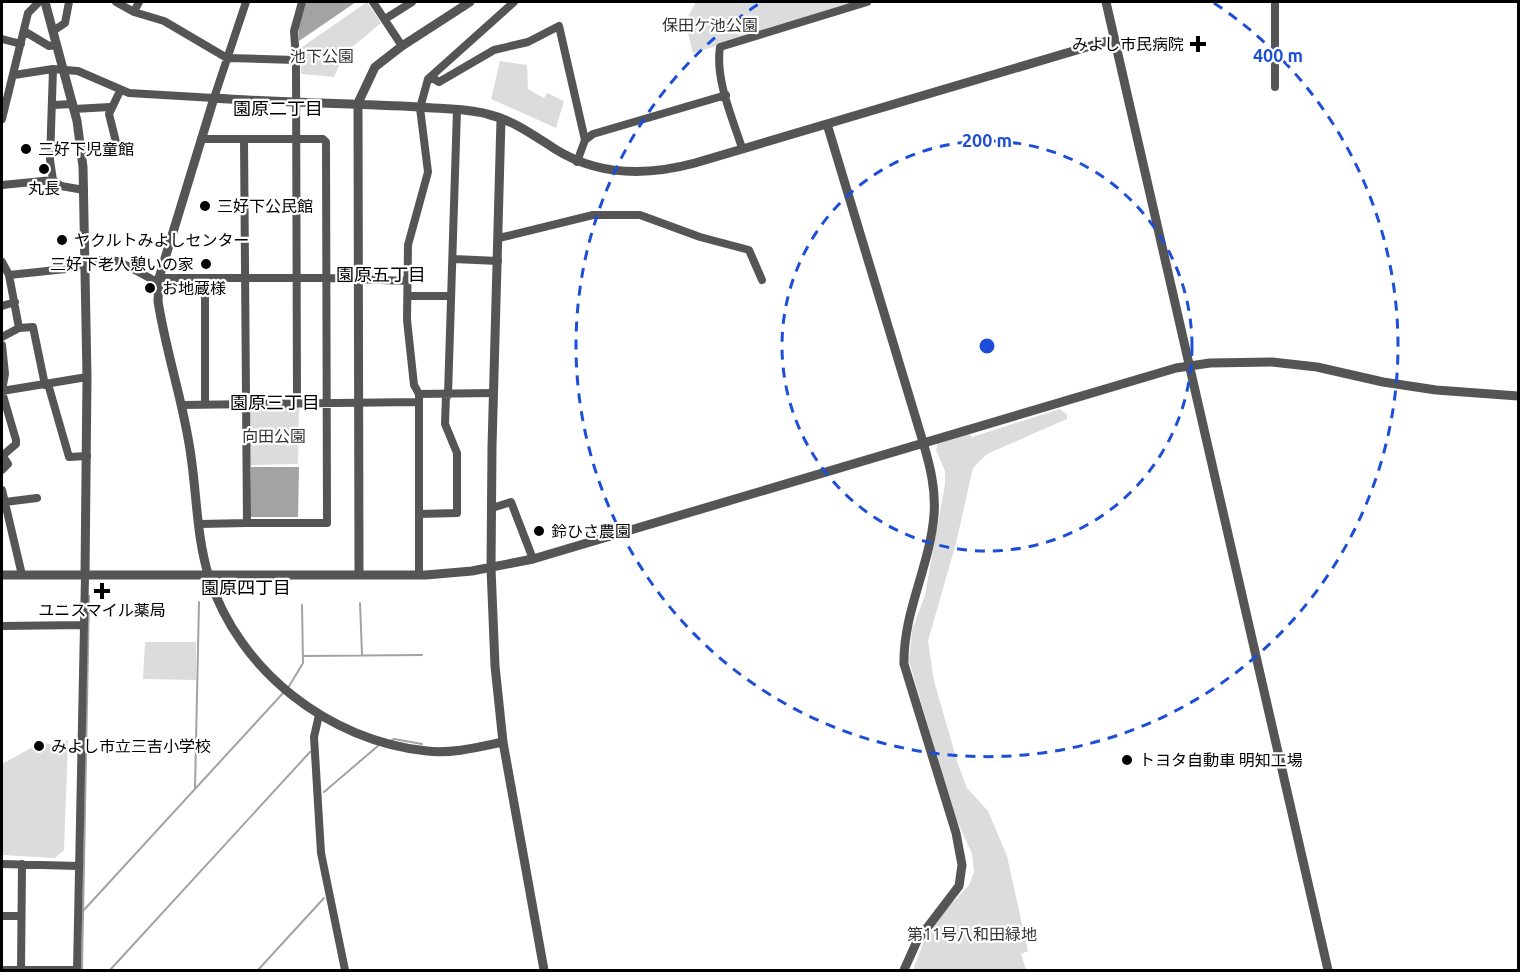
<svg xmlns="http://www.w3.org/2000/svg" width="1520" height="972" font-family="Ubuntu,'Noto Sans JP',sans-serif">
<rect width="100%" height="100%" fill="#fff"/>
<!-- green -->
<path fill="#dcdcdc" d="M367 2 381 23 345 53 334 77 301 74 302 47Z
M696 2H860L693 53 685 22Z
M500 61 527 65 528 89 544 98 547 93 564 101 556 128 491 99Z
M250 407H299L298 464 250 465Z
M1060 409 1067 415V419L987 454 973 468 956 543 928 641 934 681 958 764 967 788 988 811 1007 856 1028 951 1021 954 1026 970H913L926 936 934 923 969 885 974 872 972 854 954 814 909 661 912 630 925 595 945 484V471L936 450 938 442 970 434 972 437Z
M145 642H196V680L143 679Z
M68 740 64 850 55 858 2 855V764L42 742 55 746Z"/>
<!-- water -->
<path fill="#a3a3a3" d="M305 2H356L299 41 298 22Z
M251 467H299L298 517H250Z"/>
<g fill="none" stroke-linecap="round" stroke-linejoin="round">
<!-- stream -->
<path stroke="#a3a3a3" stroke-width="2" d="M360 603 362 654
M303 656 422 655
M288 688 303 663 302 605
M390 741 394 739 422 744
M195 788 199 602
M324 792 379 745
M83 911 284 692
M82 970 89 596
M110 970 310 752
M258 970 324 898"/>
<!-- minor -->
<path stroke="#555" stroke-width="8" d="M116 2 134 12 164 21 227 58 296 60
M373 2 402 46
M1275 2V87
M134 12 139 2
M385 19 412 2
M24 31 49 46 56 45
M53 31 65 23 69 2
M2 39 21 44
M14 75 53 69 78 71 129 93 214 98 246 2
M431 77 439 82 494 50 528 42 559 26 585 140 593 134 726 95
M53 105 73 104
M74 109 110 107
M2 119 28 13 39 2
M201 139H323L326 142 327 523H247
M116 142 109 114 120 91
M742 148C732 117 715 79 720 47L867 2
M577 162 585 140
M53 180 61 186 84 190
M2 185 53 180 50 160 53 69
M499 238 593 215H640L700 237 749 250 762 280
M454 259 498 261
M2 262 9 275 19 328 33 327 45 385
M9 275 66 269 98 260 118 261 159 283
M159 278H326L408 281
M205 280V403
M408 296H451
M2 306 15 302
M2 337 19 328
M2 345 5 374 2 390
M48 384 69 457 87 456
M2 391 87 377
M2 392 16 440V444L2 456
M419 394 493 393
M448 395 457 110
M297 403 296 60 294 31 302 2
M182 405 418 402
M2 455 8 464 2 470
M2 490 22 575
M5 502 37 498
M492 508 511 502 533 559
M419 514 457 513V453L445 424 446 395
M200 524 247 523 244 140
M419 575V394L414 385 407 320 408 245 428 172 420 108 428 79 514 2
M2 626 83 625
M319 715 314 737 321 853 345 970
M2 864 79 866
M2 916H20
M2 970H77
M21 970 22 864
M77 970 85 576"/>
<!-- tertiary -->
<path stroke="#555" stroke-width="9" d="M45 2 77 121 83 167 87 377 85 576
M1106 2 1328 970
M501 119 492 447 491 568 495 666 503 742 544 970
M827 124 923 442C930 466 936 489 934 515 930 566 903 612 904 664L956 833 962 865 959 886 917 941 904 970
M2 575H426L472 571 533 559 1176 368 1210 363 1272 362 1317 367 1383 382 1436 390 1518 396
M359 575 358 103 375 67 402 46 470 2
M503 742C479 747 452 754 427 751 329 741 239 671 209 577 195 533 197 483 188 438 180 392 165 347 158 301L159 278 214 98C282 103 351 103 419 107 441 109 465 108 487 114 513 120 533 135 555 149 598 176 647 176 695 163L1114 39"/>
</g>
<!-- distance rings -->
<g fill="none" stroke="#1d4ed8" stroke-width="3" stroke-dasharray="10 8">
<circle cx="987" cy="346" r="205"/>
<path d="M1214 3A411 411 0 1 1 760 3"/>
</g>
<!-- markers -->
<g fill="#000" stroke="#fff" stroke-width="2">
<path d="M1195 35h6v6h6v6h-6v6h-6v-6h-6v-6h6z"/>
<circle cx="26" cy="149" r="6"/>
<circle cx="44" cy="169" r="6"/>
<circle cx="205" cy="206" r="6"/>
<circle cx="62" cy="240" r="6"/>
<circle cx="206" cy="264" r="6"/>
<circle cx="150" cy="288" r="6"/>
<circle cx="539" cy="531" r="6"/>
<path d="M99 582h6v6h6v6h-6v6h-6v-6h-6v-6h6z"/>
<circle cx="39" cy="746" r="6"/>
<circle cx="1127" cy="760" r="6"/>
</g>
<g text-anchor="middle" stroke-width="4.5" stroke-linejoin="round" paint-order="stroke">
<!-- park labels -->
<g font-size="16" fill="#333" stroke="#fff">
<text x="710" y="31">保田ケ池公園</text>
<text x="322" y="62">池下公園</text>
<text x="274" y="442">向田公園</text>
<text x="972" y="940">第11号八和田緑地</text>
</g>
<!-- poi labels -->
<g font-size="16" fill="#000" stroke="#fff" text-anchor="start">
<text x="1184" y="50" text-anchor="end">みよし市民病院</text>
<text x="38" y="155">三好下児童館</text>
<text x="44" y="194" text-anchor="middle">丸長</text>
<text x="217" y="212">三好下公民館</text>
<text x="74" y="246">ヤクルトみよしセンター</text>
<text x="194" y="270" text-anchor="end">三好下老人憩いの家</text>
<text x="162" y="294">お地蔵様</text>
<text x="551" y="537">鈴ひさ農園</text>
<text x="102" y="616" text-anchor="middle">ユニスマイル薬局</text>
<text x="51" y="752">みよし市立三吉小学校</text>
<text x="1139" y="766">トヨタ自動車 明知工場</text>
</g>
<!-- neighbourhood labels -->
<g font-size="18" fill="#000" stroke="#fff">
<text x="278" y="115">園原二丁目</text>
<text x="381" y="281">園原五丁目</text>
<text x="275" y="409">園原三丁目</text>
<text x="246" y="594">園原四丁目</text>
</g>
</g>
<circle cx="987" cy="346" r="9" fill="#1d4ed8" stroke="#fff" stroke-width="3"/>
<g font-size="18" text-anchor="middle" font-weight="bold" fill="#1d4ed8" stroke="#fff" stroke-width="4.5" stroke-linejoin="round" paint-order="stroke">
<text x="1278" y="62">400 m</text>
<text x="987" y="147">200 m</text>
</g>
<!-- border -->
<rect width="1520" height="972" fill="none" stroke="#000000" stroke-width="6"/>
</svg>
